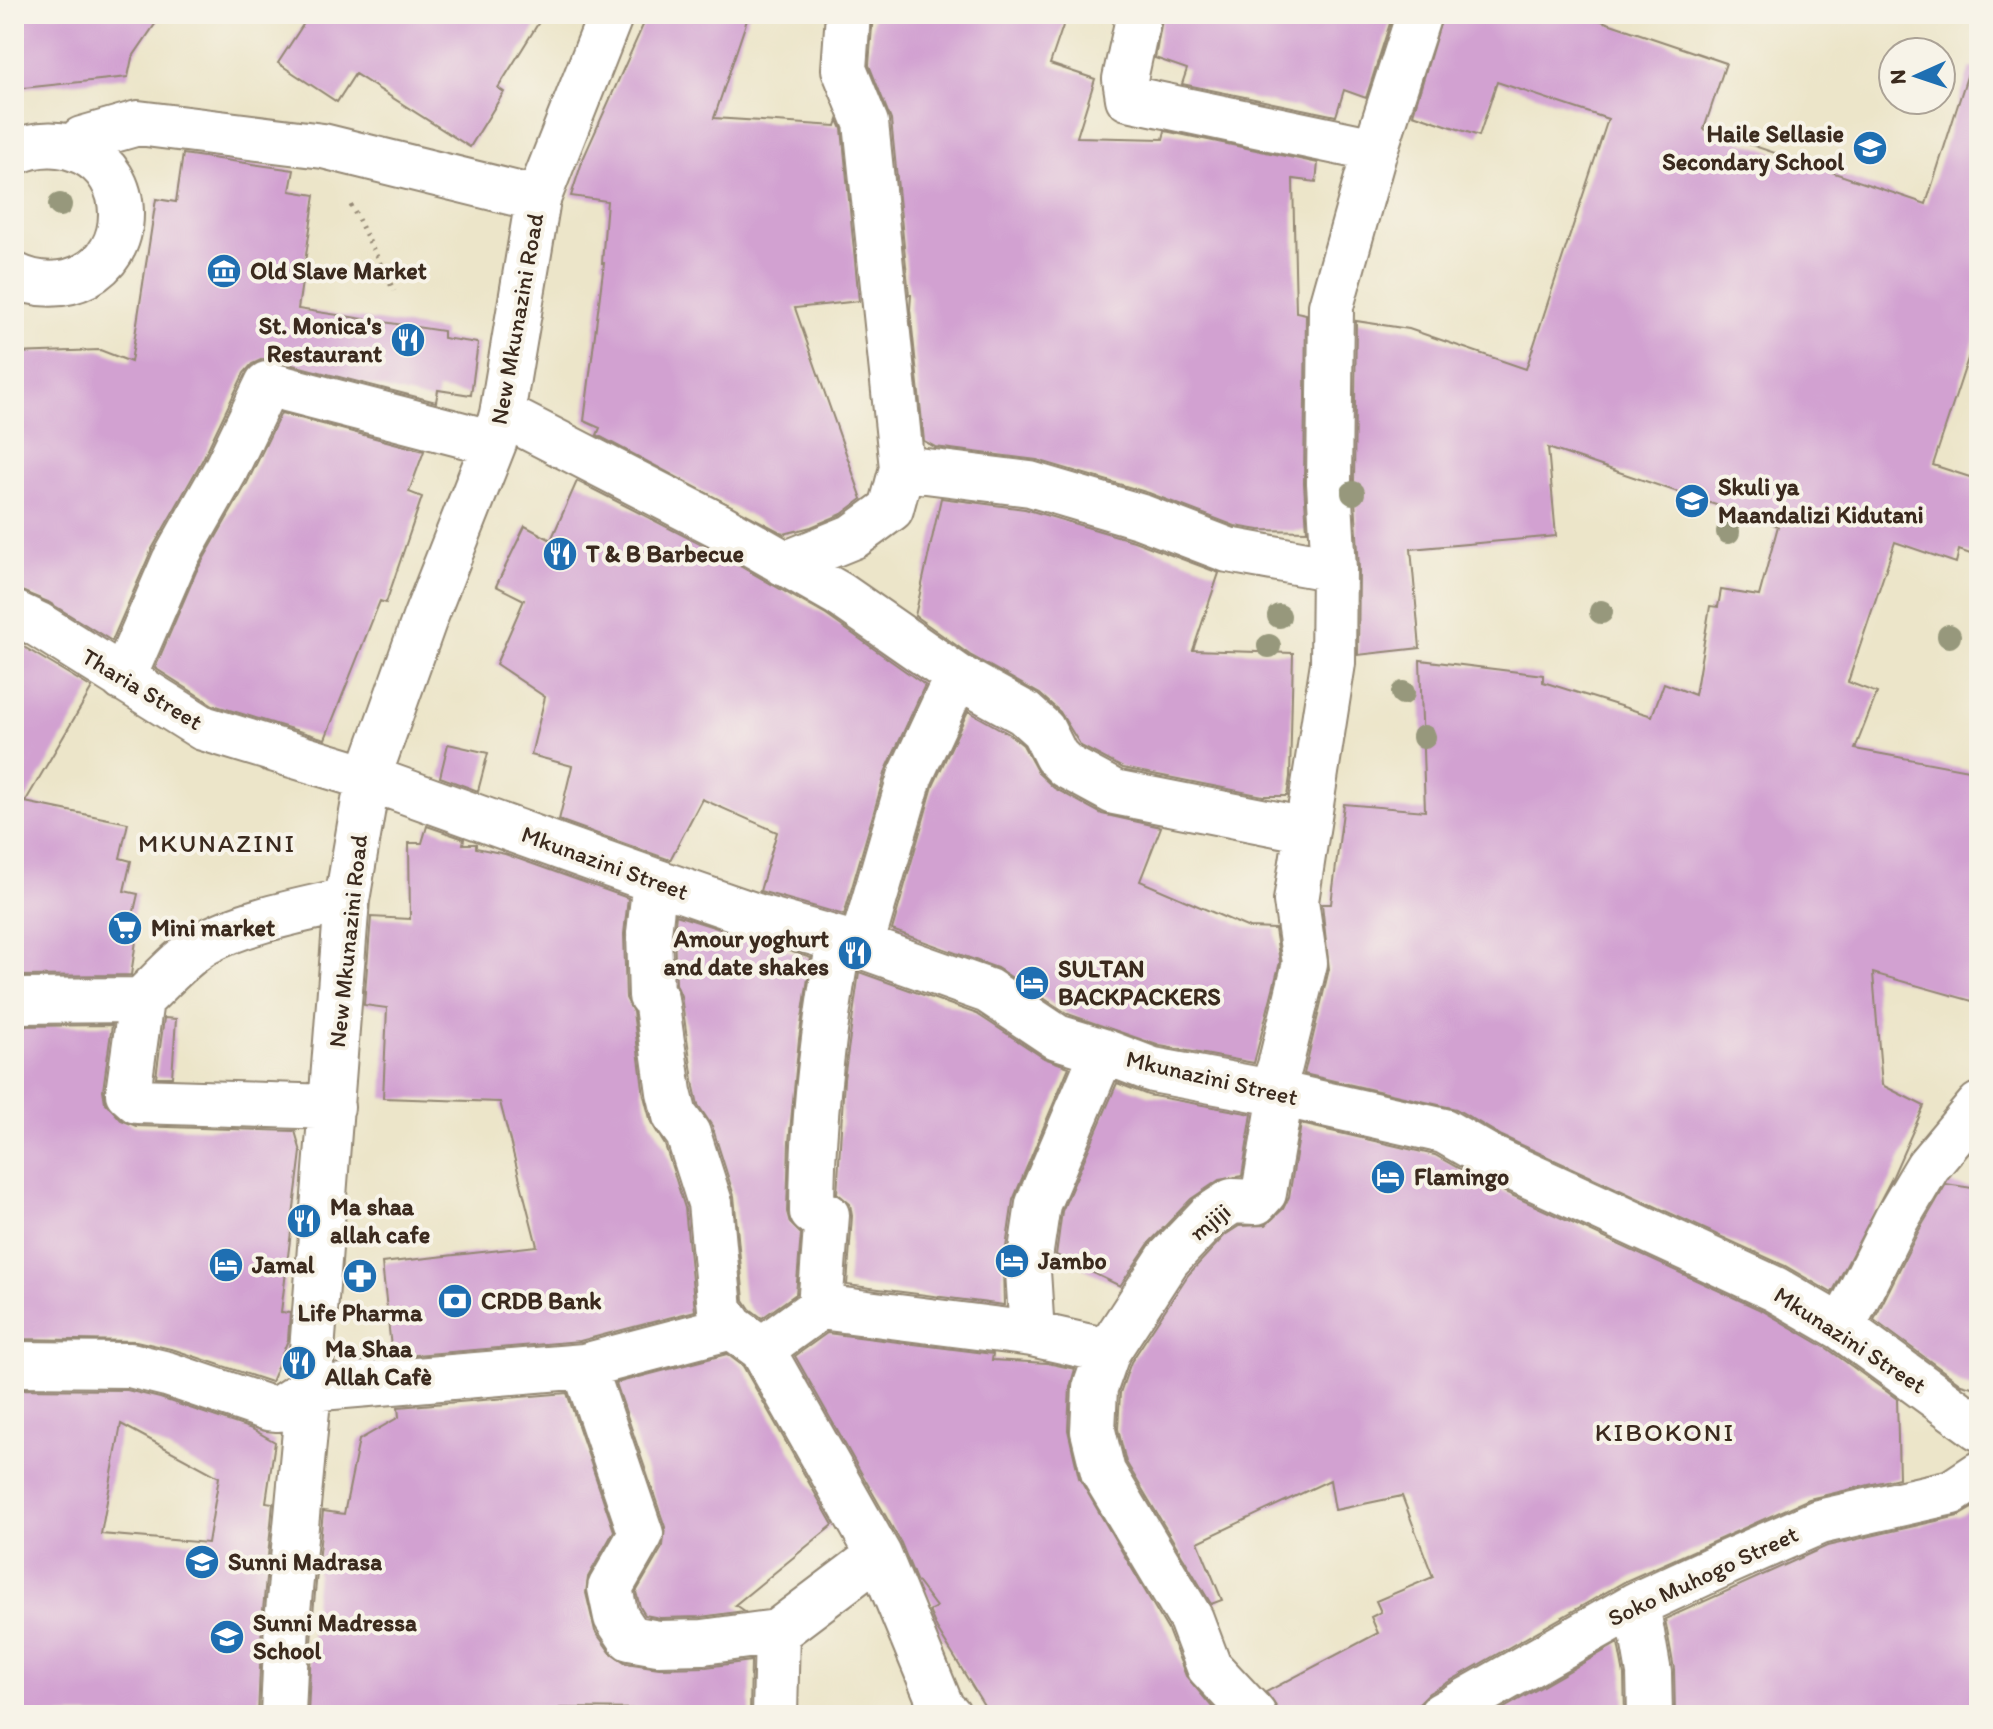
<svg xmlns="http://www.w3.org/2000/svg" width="1993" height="1729" font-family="Itim,sans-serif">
<rect width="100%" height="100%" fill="#f7f3e8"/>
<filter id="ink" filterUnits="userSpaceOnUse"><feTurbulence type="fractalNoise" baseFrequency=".0125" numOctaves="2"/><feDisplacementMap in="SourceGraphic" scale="16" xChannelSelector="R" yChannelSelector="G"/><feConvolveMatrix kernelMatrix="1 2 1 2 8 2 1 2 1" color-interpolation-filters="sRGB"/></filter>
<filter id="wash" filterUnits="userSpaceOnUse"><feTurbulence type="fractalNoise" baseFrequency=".006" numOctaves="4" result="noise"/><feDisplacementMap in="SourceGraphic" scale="32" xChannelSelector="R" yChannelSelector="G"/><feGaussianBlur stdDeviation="1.8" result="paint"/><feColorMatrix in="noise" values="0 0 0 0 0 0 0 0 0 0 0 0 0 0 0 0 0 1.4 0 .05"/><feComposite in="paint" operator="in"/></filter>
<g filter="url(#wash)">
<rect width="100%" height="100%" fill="#ece5c9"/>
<g id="blocks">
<!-- building -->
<path fill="#d2a1d1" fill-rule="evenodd" d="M14 14H162L132 58 128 77 14 89Z
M310 14H544L498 88 504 92 470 147 355 74 337 102 278 63Z
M648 14H749L714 118 836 126 838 120 842 129 859 301 795 308 862 499 842 514 811 527 784 534 597 435 600 428 584 421 604 263H602L607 201 571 196 583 159Z
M873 14H1067L1050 64 1095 79 1077 137 1163 139 1165 131 1318 163 1316 182 1293 179 1296 312 1306 314 1304 483 1307 531 1259 530 1235 526 1149 493 1037 460 935 447 924 441 910 309 911 295H909L891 120 869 65Z
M1163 14H1393L1366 98 1344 90 1336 116 1182 84 1187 69 1155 58Z
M1443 14H1581L1726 63 1704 129 1926 204 1970 67 1979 68V325L1933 465 1979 480V557L1959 550 1956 563 1895 542 1848 682 1877 693 1855 749 1979 772V1003L1873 973 1882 1085 1924 1106 1893 1176 1832 1293 1785 1266 1502 1136 1456 1109 1304 1074 1329 969 1322 904H1331L1344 804 1425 811 1420 660 1543 675V682L1652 716 1664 683 1695 695 1710 606 1718 607 1721 590 1759 596 1778 526 1548 448 1556 536 1411 549 1420 648 1358 655 1359 569 1354 482 1356 321 1409 329 1526 369 1608 119 1497 82 1479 136 1413 114Z
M183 154 294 170 290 191 315 195 298 309 443 331V338L478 343 471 395 438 390 436 402 273 360 263 359 252 364 244 373 203 459 152 549 112 641 48 602 14 588V353L100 350 131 362 156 199 176 202Z
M281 413 424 451 409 492 422 497 386 603 380 601 325 739 213 705 155 668 196 572 247 483Z
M577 481 708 548 826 615 925 685 886 770 844 915 760 891 777 832 702 799 670 860 559 820 572 766 531 755 545 697 496 664 524 600 496 586 525 526 551 540Z
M941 498 1025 509 1134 541 1219 573 1193 650 1293 653 1290 777 1287 796H1263L1123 768 1081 746 1060 712 1040 694 970 655 915 616Z
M14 641 92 688 25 802 128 823 120 858 131 861 124 891 138 894 129 933 137 934 131 975 14 976Z
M968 711 1009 734 1023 745 1038 773 1054 788 1102 814 1161 827 1140 881 1249 928 1275 929 1280 962 1254 1063 1160 1046 1068 1014 997 968 892 930 933 786Z
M448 744 488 753 478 791 440 777Z
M427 826 464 839 463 844H476V848L505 854 628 898 624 934 626 998 633 1012 644 1096 651 1122 665 1145 685 1208 695 1311 580 1341 392 1357 382 1263 537 1246 500 1102 383 1098 387 1008 364 1005 371 917 410 919 409 843H422Z
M676 915 811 958 799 1039 789 1142 787 1212 790 1223 801 1234 796 1294 762 1318 750 1309 744 1300 734 1196 712 1126 698 1105 694 1087 681 996 676 984 674 934Z
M859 972 977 1014 1044 1058 1069 1067 1013 1200 1003 1268 1004 1305 847 1285 852 1216 850 1204 837 1193 838 1179 844 1079Z
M164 1018 176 1019 172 1077H156Z
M112 1025 103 1090 105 1102 121 1120 136 1126 295 1131 301 1152 281 1312 290 1313 288 1340 271 1382 175 1350 136 1341 14 1339V1026Z
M1117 1083 1148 1095 1252 1114 1242 1176 1219 1180 1191 1199 1150 1242 1120 1286 1056 1255 1062 1211Z
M1301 1124 1435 1155 1481 1181 1763 1311 1828 1349 1897 1399 1899 1478 1809 1499 1626 1581 1429 1693 1419 1703 1416 1715H1278V1709L1266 1692 1378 1633 1371 1617 1381 1612 1376 1601 1433 1577 1402 1496 1335 1510 1330 1480 1198 1542 1222 1600 1211 1604 1126 1462 1118 1429 1120 1393 1131 1362 1188 1275 1225 1235 1239 1226 1266 1225 1283 1209 1289 1197Z
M1946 1184 1979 1189V1389L1961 1384 1874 1320 1918 1232Z
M827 1333 993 1354 992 1360 1047 1363 1075 1369 1070 1387 1068 1430 1079 1478 1168 1630 1186 1676 1213 1708 1214 1715H990L937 1629 929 1611 936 1607 916 1580 901 1543 795 1356Z
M727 1354 743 1366 833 1525 735 1605 744 1611 701 1617 660 1618 645 1615 640 1607 636 1592 663 1546 665 1527 616 1383Z
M14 1389 127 1390 160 1398 252 1429 275 1442 266 1502 273 1503 262 1621 258 1715H14ZM121 1424 219 1477 208 1543 101 1534Z
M567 1393 614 1531 588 1577 586 1593 595 1631 610 1652 626 1663 659 1668 706 1667 751 1661 750 1715H650V1709L560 1708V1715H308L312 1624 323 1511 344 1514 359 1440 399 1417 398 1407Z
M1979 1504V1715H1919V1709L1843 1715H1675L1674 1669 1665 1619 1827 1546 1958 1516Z
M1618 1643 1624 1675 1625 1715H1492Z"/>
</g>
</g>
<g filter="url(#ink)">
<use href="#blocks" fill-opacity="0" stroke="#948874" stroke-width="2"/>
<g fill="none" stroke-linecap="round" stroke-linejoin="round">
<!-- minor casing -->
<g stroke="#948874" stroke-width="48">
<path id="minor" d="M848 14 844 69 866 123 902 468 1030 484 1142 517 1228 550 1334 569
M1139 14 1125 79 1128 98 1375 150
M80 150 82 139 138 123 323 146 538 199
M14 153C61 129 121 157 121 214 121 272 62 299 14 275
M502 414 720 526 839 594 957 676 1024 713 1043 730 1056 756 1066 766 1114 792 1307 830 1333 663 1334 569 1329 483 1331 306 1375 150 1419 14
M785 564 854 536 891 509 902 468
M14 613 37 624 203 728 368 778 655 881 762 918 861 946 988 991 1057 1037 1103 1051 1153 1070 1271 1092 1444 1131 1491 1158 1775 1289 1842 1328 1979 1428
M123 679 174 561 225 471 267 384 494 443
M655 881 649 933 651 996 656 999 669 1092 675 1116 688 1134 710 1203 720 1309 732 1327
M861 946 910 777 957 676
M141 1000 128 1093 137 1101 332 1107
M14 1001 141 1000C161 981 182 957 205 943 243 921 304 910 347 900
M1271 1092 1280 1066 1305 963 1296 901 1307 830
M820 1307 827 1215 812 1212C812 1121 823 1031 839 941
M1842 1328 1896 1220 1928 1166 1979 1105
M1032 1334 1028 1271 1038 1204 1103 1051
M762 1349 879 1555 944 1713 949 1715
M14 1364 130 1365 167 1374 268 1408 278 1409 309 1389 584 1366 732 1327 762 1349 820 1307 1032 1334 1108 1351
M584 1366 641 1534 610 1588 616 1617 630 1638 658 1643 703 1642 777 1632 879 1555
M1637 1604 1649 1673 1650 1715
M283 1715 287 1622 309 1389 347 900 368 778 425 618 494 443 502 414 538 199 611 14
M775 1715 777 1632
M1254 1715 1209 1667 1191 1619 1103 1472 1093 1431 1095 1388 1108 1351 1168 1259 1209 1216 1232 1201 1256 1202 1264 1193 1281 1095
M1441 1715 1637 1604 1719 1566 1819 1522 1952 1492 1979 1474"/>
</g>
<!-- path -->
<path stroke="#948874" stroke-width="5" stroke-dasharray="2 6" stroke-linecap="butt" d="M351 205 394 291"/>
<!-- minor -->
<use href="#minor" stroke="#fff" stroke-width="44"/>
</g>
<!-- trees -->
<g fill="#97987b">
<circle cx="60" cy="205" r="12"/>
<circle cx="1353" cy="493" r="12"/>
<circle cx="1728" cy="532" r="12"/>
<circle cx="1601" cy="612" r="12"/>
<circle cx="1279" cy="616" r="12"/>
<circle cx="1949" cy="636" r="12"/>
<circle cx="1269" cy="646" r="12"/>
<circle cx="1403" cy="693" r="12"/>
<circle cx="1424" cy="737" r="12"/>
</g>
</g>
<!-- icons -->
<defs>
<g id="school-disc" transform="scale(1.8)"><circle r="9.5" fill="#1f6fb2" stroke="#f7f3e8"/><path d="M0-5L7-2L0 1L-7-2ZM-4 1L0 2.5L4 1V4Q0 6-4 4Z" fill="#fff"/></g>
<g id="museum-disc" transform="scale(1.8)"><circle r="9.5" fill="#1f6fb2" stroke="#f7f3e8"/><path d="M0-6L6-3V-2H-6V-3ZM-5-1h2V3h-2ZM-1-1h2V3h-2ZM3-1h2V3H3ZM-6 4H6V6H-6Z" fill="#fff"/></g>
<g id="restaurant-disc" transform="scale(1.8)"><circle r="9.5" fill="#1f6fb2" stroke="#f7f3e8"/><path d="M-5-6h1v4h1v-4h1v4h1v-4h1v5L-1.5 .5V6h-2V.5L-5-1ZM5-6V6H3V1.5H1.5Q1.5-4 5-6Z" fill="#fff"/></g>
<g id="supermarket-disc" transform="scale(1.8)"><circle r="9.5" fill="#1f6fb2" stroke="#f7f3e8"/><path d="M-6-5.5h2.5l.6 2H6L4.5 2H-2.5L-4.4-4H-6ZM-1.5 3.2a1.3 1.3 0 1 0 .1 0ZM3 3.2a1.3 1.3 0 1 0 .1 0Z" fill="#fff"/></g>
<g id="hotel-disc" transform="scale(1.8)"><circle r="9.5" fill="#1f6fb2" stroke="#f7f3e8"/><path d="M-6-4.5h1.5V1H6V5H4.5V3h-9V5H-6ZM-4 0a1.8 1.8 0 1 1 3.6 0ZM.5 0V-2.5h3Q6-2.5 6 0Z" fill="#fff"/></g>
<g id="pharmacy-disc" transform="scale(1.8)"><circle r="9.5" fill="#1f6fb2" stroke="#f7f3e8"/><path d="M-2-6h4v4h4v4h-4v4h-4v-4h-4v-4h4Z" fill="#fff"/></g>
<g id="bank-disc" transform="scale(1.8)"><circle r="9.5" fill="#1f6fb2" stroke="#f7f3e8"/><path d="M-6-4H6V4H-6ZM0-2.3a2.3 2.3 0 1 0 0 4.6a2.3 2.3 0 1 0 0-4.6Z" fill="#fff"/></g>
</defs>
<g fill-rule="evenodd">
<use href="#school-disc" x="1870" y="148"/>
<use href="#museum-disc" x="224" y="271"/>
<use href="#restaurant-disc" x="408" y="340"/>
<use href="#school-disc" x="1692" y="501"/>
<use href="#restaurant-disc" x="560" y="554"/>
<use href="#supermarket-disc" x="125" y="928"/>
<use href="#restaurant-disc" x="855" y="953"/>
<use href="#hotel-disc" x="1032" y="983"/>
<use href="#hotel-disc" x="1388" y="1177"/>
<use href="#restaurant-disc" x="304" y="1221"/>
<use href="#hotel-disc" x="1012" y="1261"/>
<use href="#hotel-disc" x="226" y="1265"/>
<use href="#pharmacy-disc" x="360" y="1276"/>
<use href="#bank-disc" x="455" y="1301"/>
<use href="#restaurant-disc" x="299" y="1363"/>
<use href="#school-disc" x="202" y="1562"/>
<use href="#school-disc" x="227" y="1637"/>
</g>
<g text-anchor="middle" stroke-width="8" stroke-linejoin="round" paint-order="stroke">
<!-- poi labels -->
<g font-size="24" font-weight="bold" fill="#3b2a1e" stroke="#f7f3e8" text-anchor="start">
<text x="1844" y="142" text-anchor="end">Haile Sellasie<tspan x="1844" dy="28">Secondary School</tspan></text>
<text x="250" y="279">Old Slave Market</text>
<text x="382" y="334" text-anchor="end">St. Monica's<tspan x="382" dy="28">Restaurant</tspan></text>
<text x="1718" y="495">Skuli ya<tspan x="1718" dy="28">Maandalizi Kidutani</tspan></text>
<text x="586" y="562">T &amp; B Barbecue</text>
<text x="151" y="936">Mini market</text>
<text x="829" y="947" text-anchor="end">Amour yoghurt<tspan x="829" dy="28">and date shakes</tspan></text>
<text x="1058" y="977">SULTAN<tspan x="1058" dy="28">BACKPACKERS</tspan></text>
<text x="1414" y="1185">Flamingo</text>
<text x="330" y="1215">Ma shaa<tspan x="330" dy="28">allah cafe</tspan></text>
<text x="1038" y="1269">Jambo</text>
<text x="252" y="1273">Jamal</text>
<text x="481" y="1309">CRDB Bank</text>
<text x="360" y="1321" text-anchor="middle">Life Pharma</text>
<text x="325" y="1357">Ma Shaa<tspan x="325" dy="28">Allah Cafè</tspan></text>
<text x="228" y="1570">Sunni Madrasa</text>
<text x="253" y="1631">Sunni Madressa<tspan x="253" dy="28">School</tspan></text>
</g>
<!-- street labels -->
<g font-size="24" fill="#3b2a1e" stroke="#f7f3e8">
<text transform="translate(517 319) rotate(-80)" y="8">New Mkunazini Road</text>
<text transform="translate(142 689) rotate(31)" y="8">Tharia Street</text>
<text transform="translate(605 863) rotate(20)" y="8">Mkunazini Street</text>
<text transform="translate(348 941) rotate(-84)" y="8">New Mkunazini Road</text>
<text transform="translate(1212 1078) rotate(13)" y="8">Mkunazini Street</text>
<text transform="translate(1210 1222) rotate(-39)" y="8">mjiji</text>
<text transform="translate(1850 1340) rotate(33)" y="8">Mkunazini Street</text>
<text transform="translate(1703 1576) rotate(-25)" y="8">Soko Muhogo Street</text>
</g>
<!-- neighbourhood labels -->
<g font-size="26" letter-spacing="2" fill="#3b2a1e" stroke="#f7f3e8">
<text x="217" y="852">MKUNAZINI</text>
<text x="1665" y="1441">KIBOKONI</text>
</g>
</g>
<!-- margin -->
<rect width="1993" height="1729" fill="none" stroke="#f7f3e8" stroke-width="48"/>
<!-- north arrow -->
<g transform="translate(1917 76) rotate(267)"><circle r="38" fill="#f7f3e8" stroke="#aca397" stroke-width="2"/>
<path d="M0-6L14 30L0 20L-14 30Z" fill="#1f6fb2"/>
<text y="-12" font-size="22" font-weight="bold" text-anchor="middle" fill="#3b2a1e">N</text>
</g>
</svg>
